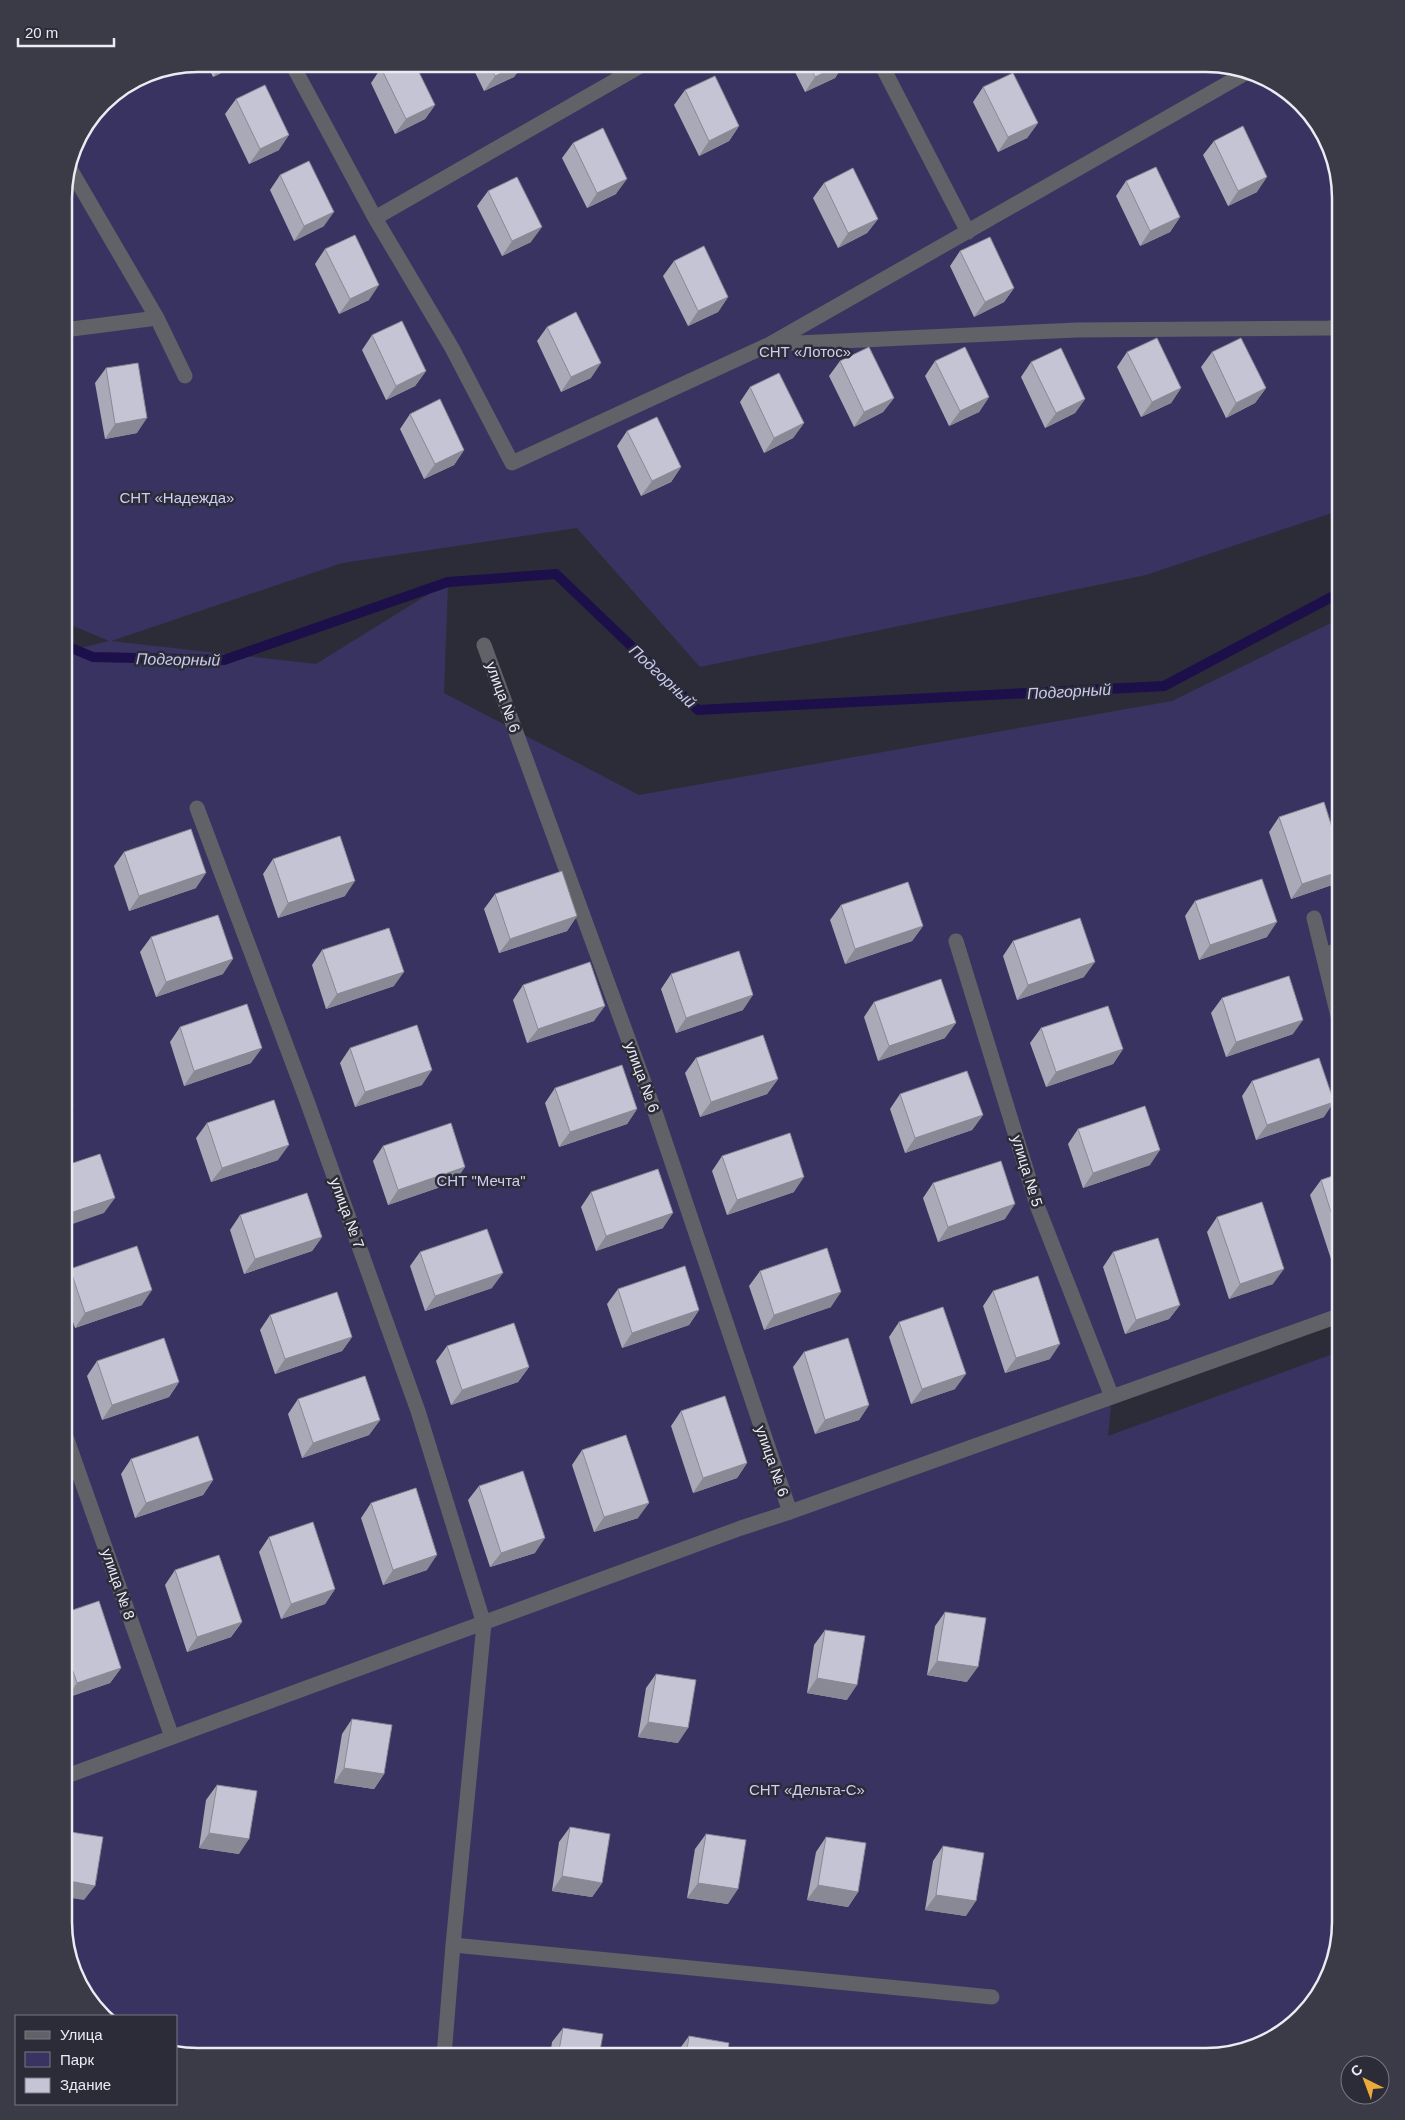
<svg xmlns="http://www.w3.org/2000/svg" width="1405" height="2120" font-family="Helvetica,sans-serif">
<rect width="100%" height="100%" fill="#2c2c39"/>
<!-- green -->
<path fill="#383360" d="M199 64H1215L1281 86 1323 131 1341 199V510L1146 575 700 667 577 528 342 563 111 641 316 664 448 582 444 693 639 795 1172 701 1341 618V1315L1112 1397 1108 1436 1341 1351V1922L1323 1989 1274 2038 1206 2056H190L176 2052V2016H109L82 1989 64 1921V652L109 641 64 622V190L74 147 103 103 147 74Z"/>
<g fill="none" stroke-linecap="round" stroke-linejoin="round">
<!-- stream -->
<path stroke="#1d0f4a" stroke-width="10" d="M64 645 93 657 224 660 448 582 556 574 698 710 1164 686 1341 592"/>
<!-- street -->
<path stroke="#616168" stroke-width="15" d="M292 64 375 218 452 348 512 463 770 344 1244 74
M881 64 968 232
M69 167 157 318 185 376
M375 218 644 64
M64 330 157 318
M776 344 1077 330 1329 328 1341 327
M484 645 656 1115 790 1512
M197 808 307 1101 418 1411 484 1624 453 1945 444 2056
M1314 918 1341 1028
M956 941 1038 1208 1112 1397
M1323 955 1341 949
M64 1431 172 1737
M64 1777 741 1528 790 1512 1341 1315
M453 1945 992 1997"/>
</g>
<!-- wall -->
<path fill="#a9a9b7" d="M207 64H240L213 77Z
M471 64H523L514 77 484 91Z
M791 64H844L835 78 805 92Z
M381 68 435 105 425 119 395 134 371 83Z
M983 87 1038 123 1027 138 998 152 973 102Z
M685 90 739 126 729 141 699 156 674 105Z
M236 99 279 150 249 164 225 114Z
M1214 141 1257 192 1228 206 1203 155Z
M573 143 616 194 587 208 562 158Z
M280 175 324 226 294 241 270 190Z
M1126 181 1180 217 1170 232 1140 246 1116 196Z
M824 183 878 219 867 233 838 248 813 198Z
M488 191 531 242 502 256 477 206Z
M325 249 369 300 339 314 315 264Z
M960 251 1014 288 1004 302 974 317 950 266Z
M674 261 728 297 718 312 688 326 663 276Z
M547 327 591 378 561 392 537 341Z
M372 335 426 371 415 386 386 400 362 350Z
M1127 352 1181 388 1171 403 1141 417 1117 367Z
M1212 352 1266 388 1255 403 1226 418 1201 367Z
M840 361 894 398 883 412 854 427 829 376Z
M935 361 989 397 979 412 949 426 925 376Z
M1031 362 1085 399 1075 413 1045 428 1021 377Z
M106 368 137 433 105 439 95 383Z
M750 387 804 423 793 438 764 453 740 402Z
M410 414 464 450 454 465 424 479 400 429Z
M627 431 681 467 671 482 641 496 617 446Z
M1279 817 1341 856V876L1335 884 1291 899 1269 832Z
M124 852 196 888 129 911 114 866Z
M273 859 345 896 278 918 263 874Z
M495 894 577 916 567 931 499 953 484 909Z
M1195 901 1267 937 1199 960 1185 916Z
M841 905 923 926 912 941 845 964 830 920Z
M151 937 223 974 156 997 140 952Z
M1013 941 1084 977 1017 1000 1003 956Z
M322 950 394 986 326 1009 312 965Z
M671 974 743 1010 676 1033 661 989Z
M523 985 594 1021 527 1043 513 1000Z
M1222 998 1293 1034 1226 1057 1211 1013Z
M874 1002 945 1038 878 1061 864 1017Z
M180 1027 251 1063 184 1086 170 1042Z
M1041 1028 1123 1049 1113 1064 1046 1087 1030 1043Z
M350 1048 422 1085 355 1107 340 1063Z
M696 1058 778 1079 767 1094 700 1117 685 1073Z
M1252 1081 1324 1117 1256 1140 1242 1096Z
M555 1088 637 1109 627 1124 559 1147 545 1103Z
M900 1094 983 1115 972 1130 905 1153 890 1109Z
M207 1123 278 1160 211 1182 196 1138Z
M1078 1129 1150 1165 1083 1188 1068 1144Z
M383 1146 455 1182 388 1205 373 1161Z
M722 1156 794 1192 727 1215 712 1171Z
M1341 1173V1259L1332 1262 1310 1195 1321 1180Z
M933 1183 1005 1219 938 1242 923 1198Z
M591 1192 663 1228 596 1251 581 1207Z
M240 1215 322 1237 312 1251 244 1274 230 1230Z
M1217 1217 1273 1284 1229 1299 1207 1232Z
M420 1252 492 1288 425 1311 410 1266Z
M1113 1252 1180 1305 1169 1319 1125 1334 1103 1267Z
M70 1269 142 1305 75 1328 64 1295V1278Z
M760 1271 831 1307 764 1330 749 1286Z
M618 1289 699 1310 689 1325 622 1348 607 1304Z
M993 1291 1050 1359 1005 1373 983 1306Z
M270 1315 352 1337 342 1351 275 1374 260 1330Z
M899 1322 955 1389 911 1404 889 1337Z
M447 1346 529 1367 518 1382 451 1405 436 1361Z
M804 1352 869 1405 859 1420 815 1434 793 1367Z
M97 1361 179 1382 169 1397 102 1420 87 1376Z
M298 1399 380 1420 369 1435 302 1458 288 1414Z
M681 1411 747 1463 737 1478 693 1493 671 1426Z
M582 1450 638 1518 594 1532 572 1465Z
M131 1459 213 1480 203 1495 135 1518 121 1474Z
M479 1486 535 1553 490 1567 468 1500Z
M371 1503 427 1570 383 1585 361 1518Z
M269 1537 335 1589 325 1604 281 1619 259 1552Z
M175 1570 242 1622 231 1637 187 1652 165 1585Z
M945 1612 967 1682 927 1675 935 1626Z
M64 1613 121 1668 110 1683 66 1698 64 1691Z
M825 1630 847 1700 807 1693 814 1645Z
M656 1674 678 1743 638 1737 646 1688Z
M352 1719 384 1774 374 1789 334 1783 342 1734Z
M217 1785 239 1854 199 1848 206 1800Z
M570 1827 602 1883 592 1897 552 1891 559 1842Z
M706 1834 728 1904 687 1898 695 1849Z
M826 1837 858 1892 848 1907 807 1900 816 1852Z
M943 1846 966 1916 925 1910 933 1861Z
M563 2028 599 2056H550L552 2042Z
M689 2036 727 2056H677L678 2051Z
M810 2048 849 2056H804Z"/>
<!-- shaded-wall -->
<path fill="#898995" d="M222 64H240L213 77Z
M520 64H523L514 77 484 91 495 76Z
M842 64H844L835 78 805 92 815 77Z
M435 105 425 119 395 134 406 119Z
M1038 123 1027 138 998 152 1008 137Z
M739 126 729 141 699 156 709 141Z
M289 135 279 150 249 164 260 149Z
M1267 177 1257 192 1228 206 1238 191Z
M627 179 616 194 587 208 597 193Z
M334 212 324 226 294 241 304 226Z
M1180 217 1170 232 1140 246 1150 231Z
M878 219 867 233 838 248 848 233Z
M542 227 531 242 502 256 512 241Z
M379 285 369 300 339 314 350 299Z
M1014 288 1004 302 974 317 985 302Z
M728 297 718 312 688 326 698 311Z
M601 363 591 378 561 392 571 377Z
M426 371 415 386 386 400 396 386Z
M1181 388 1171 403 1141 417 1152 402Z
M1266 388 1255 403 1226 418 1236 403Z
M989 397 979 412 949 426 960 411Z
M894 398 883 412 854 427 864 412Z
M1085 399 1075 413 1045 428 1056 413Z
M147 418 137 433 105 439 115 424Z
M804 423 793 438 764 453 774 438Z
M464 450 454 465 424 479 435 464Z
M681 467 671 482 641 496 652 481Z
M1341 871V876L1335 884 1291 899 1302 884Z
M206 873 196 888 129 911 139 896Z
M355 881 345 896 278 918 288 903Z
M577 916 567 931 499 953 510 939Z
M1277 922 1267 937 1199 960 1210 945Z
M923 926 912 941 845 964 855 949Z
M233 959 223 974 156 997 166 982Z
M1095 962 1084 977 1017 1000 1028 985Z
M404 972 394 986 326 1009 337 994Z
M753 995 743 1010 676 1033 686 1018Z
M605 1006 594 1021 527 1043 538 1029Z
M1303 1020 1293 1034 1226 1057 1236 1042Z
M956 1023 945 1038 878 1061 889 1046Z
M262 1048 251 1063 184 1086 194 1071Z
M1123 1049 1113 1064 1046 1087 1056 1072Z
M432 1070 422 1085 355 1107 365 1092Z
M778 1079 767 1094 700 1117 711 1102Z
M1334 1102 1324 1117 1256 1140 1267 1125Z
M73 1106 64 1118V1109Z
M637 1109 627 1124 559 1147 570 1132Z
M983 1115 972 1130 905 1153 915 1138Z
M289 1145 278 1160 211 1182 222 1168Z
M1160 1150 1150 1165 1083 1188 1093 1173Z
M465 1167 455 1182 388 1205 398 1190Z
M804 1177 794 1192 727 1215 737 1200Z
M115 1198 104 1213 64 1227V1215Z
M1015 1204 1005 1219 938 1242 948 1227Z
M673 1213 663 1228 596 1251 606 1236Z
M322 1237 312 1251 244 1274 255 1259Z
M1341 1249V1259L1332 1262Z
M1284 1269 1273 1284 1229 1299 1240 1284Z
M503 1273 492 1288 425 1311 435 1296Z
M152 1290 142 1305 75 1328 85 1313Z
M841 1292 831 1307 764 1330 774 1315Z
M1180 1305 1169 1319 1125 1334 1136 1320Z
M699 1310 689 1325 622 1348 632 1333Z
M352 1337 342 1351 275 1374 285 1359Z
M1060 1344 1050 1359 1005 1373 1016 1358Z
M529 1367 518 1382 451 1405 462 1390Z
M966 1374 955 1389 911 1404 922 1389Z
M179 1382 169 1397 102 1420 112 1405Z
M869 1405 859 1420 815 1434 825 1420Z
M380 1420 369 1435 302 1458 313 1443Z
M747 1463 737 1478 693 1493 703 1478Z
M213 1480 203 1495 135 1518 146 1503Z
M649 1503 638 1518 594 1532 604 1517Z
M545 1538 535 1553 490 1567 501 1553Z
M437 1555 427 1570 383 1585 393 1570Z
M335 1589 325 1604 281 1619 291 1604Z
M242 1622 231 1637 187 1652 197 1637Z
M937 1661 978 1667 967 1682 927 1675Z
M121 1668 110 1683 66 1698 77 1683Z
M817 1678 857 1685 847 1700 807 1693Z
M648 1722 688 1728 678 1743 638 1737Z
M344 1768 384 1774 374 1789 334 1783Z
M209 1833 249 1839 239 1854 199 1848Z
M562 1876 602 1883 592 1897 552 1891Z
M64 1880 95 1886 84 1900 64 1897Z
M698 1883 738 1889 728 1904 687 1898Z
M818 1885 858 1892 848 1907 807 1900Z
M936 1895 976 1901 966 1916 925 1910Z"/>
<!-- building -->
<path fill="#c4c4d5" stroke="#898995" d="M391 64H415L435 105 406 119 381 68Z
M489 64H520L495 76Z
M809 64H842L815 77Z
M1013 73 1038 123 1008 137 983 87Z
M715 76 739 126 709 141 685 90Z
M265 85 289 135 260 149 236 99Z
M1243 126 1267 177 1238 191 1214 141Z
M603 128 627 179 597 193 573 143Z
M309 161 334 212 304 226 280 175Z
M1156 167 1180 217 1150 231 1126 181Z
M853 168 878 219 848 233 824 183Z
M517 177 542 227 512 241 488 191Z
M355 235 379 285 350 299 325 249Z
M990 237 1014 288 985 302 960 251Z
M704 246 728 297 698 311 674 261Z
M576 312 601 363 571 377 547 327Z
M402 321 426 371 396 386 372 335Z
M1157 338 1181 388 1152 402 1127 352Z
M1241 338 1266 388 1236 403 1212 352Z
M869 347 894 398 864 412 840 361Z
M965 347 989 397 960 411 935 361Z
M1061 348 1085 399 1056 413 1031 362Z
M138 363 147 418 115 424 106 368Z
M779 373 804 423 774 438 750 387Z
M440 399 464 450 435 464 410 414Z
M657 417 681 467 652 481 627 431Z
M1324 802 1341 856V871L1302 884 1279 817Z
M191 829 206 873 139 896 124 852Z
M340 836 355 881 288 903 273 859Z
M562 871 577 916 510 939 495 894Z
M1262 879 1277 922 1210 945 1195 901Z
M908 882 923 926 855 949 841 905Z
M218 915 233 959 166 982 151 937Z
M1080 918 1095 962 1028 985 1013 941Z
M389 928 404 972 337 994 322 950Z
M739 951 753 995 686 1018 671 974Z
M590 962 605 1006 538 1029 523 985Z
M1289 976 1303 1020 1236 1042 1222 998Z
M941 979 956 1023 889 1046 874 1002Z
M247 1004 262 1048 194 1071 180 1027Z
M1108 1006 1123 1049 1056 1072 1041 1028Z
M417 1025 432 1070 365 1092 350 1048Z
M763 1035 778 1079 711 1102 696 1058Z
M1319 1058 1334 1102 1267 1125 1252 1081Z
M622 1065 637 1109 570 1132 555 1088Z
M967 1071 983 1115 915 1138 900 1094Z
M64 1080 73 1106 64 1109Z
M274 1100 289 1145 222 1168 207 1123Z
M1145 1106 1160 1150 1093 1173 1078 1129Z
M451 1123 465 1167 398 1190 383 1146Z
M790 1133 804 1177 737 1200 722 1156Z
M100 1154 115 1198 64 1215V1166Z
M1001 1161 1015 1204 948 1227 933 1183Z
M658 1169 673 1213 606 1236 591 1192Z
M1341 1173V1244L1321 1180Z
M307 1193 322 1237 255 1259 240 1215Z
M1262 1202 1284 1269 1240 1284 1217 1217Z
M487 1229 503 1273 435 1296 420 1252Z
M1158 1238 1180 1305 1136 1320 1113 1252Z
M137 1246 152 1290 85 1313 70 1269Z
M827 1248 841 1292 774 1315 760 1271Z
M685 1266 699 1310 632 1333 618 1289Z
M1038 1276 1060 1344 1016 1358 993 1291Z
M337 1292 352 1337 285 1359 270 1315Z
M943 1307 966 1374 922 1389 899 1322Z
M514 1323 529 1367 462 1390 447 1346Z
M164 1338 179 1382 112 1405 97 1361Z
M848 1338 869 1405 825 1420 804 1352Z
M365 1376 380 1420 313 1443 298 1399Z
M725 1396 747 1463 703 1478 681 1411Z
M626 1435 649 1503 604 1517 582 1450Z
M198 1436 213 1480 146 1503 131 1459Z
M523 1471 545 1538 501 1553 479 1486Z
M416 1488 437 1555 393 1570 371 1503Z
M313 1522 335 1589 291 1604 269 1537Z
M219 1555 242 1622 197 1637 175 1570Z
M99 1601 121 1668 77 1683 64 1645V1613Z
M945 1612 986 1618 978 1667 937 1661Z
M825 1630 865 1636 857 1685 817 1678Z
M656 1674 696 1680 688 1728 648 1722Z
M352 1719 392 1725 384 1774 344 1768Z
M217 1785 257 1791 249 1839 209 1833Z
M570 1827 610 1834 602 1883 562 1876Z
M64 1831 103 1837 95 1886 64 1880Z
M706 1834 746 1840 738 1889 698 1883Z
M826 1837 866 1843 858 1892 818 1885Z
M943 1846 984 1853 976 1901 936 1895Z
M563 2028 603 2034 599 2056H558Z
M689 2036 729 2043 727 2056H686Z
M810 2048 850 2054 849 2056H808Z"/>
<g text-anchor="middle" stroke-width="5" stroke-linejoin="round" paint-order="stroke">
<!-- park labels -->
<g font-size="15" fill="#cecdf3" stroke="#2c2c39">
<text x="805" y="357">СНТ «Лотос»</text>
<text x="177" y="503">СНТ «Надежда»</text>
<text x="481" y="1186">СНТ "Мечта"</text>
<text x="807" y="1795">СНТ «Дельта-С»</text>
</g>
<!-- street labels -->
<g font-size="15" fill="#ebebf4" stroke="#2c2c39">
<text transform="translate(503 697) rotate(70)" y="5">улица № 6</text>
<text transform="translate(642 1077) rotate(70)" y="5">улица № 6</text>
<text transform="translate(1027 1171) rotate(73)" y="5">улица № 5</text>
<text transform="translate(347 1213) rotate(70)" y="5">улица № 7</text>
<text transform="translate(772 1461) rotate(71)" y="5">улица № 6</text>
<text transform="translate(118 1584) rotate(71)" y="5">улица № 8</text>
</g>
<!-- water labels -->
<g font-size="16" font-style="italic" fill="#cbcaf0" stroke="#2c2c39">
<text transform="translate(178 659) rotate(1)" y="6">Подгорный</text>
<text transform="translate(663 676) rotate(43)" y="6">Подгорный</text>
<text transform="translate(1069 691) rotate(-3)" y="6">Подгорный</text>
</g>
</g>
<!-- crop -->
<path d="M0 0H1405V2120H0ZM198 72H1206A126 126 0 0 1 1332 198V1922A126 126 0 0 1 1206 2048H198A126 126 0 0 1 72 1922V198A126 126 0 0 1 198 72Z" fill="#3b3b48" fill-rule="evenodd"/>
<path fill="none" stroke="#ebebf4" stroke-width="2.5" d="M198 72H1206A126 126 0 0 1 1332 198V1922A126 126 0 0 1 1206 2048H198A126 126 0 0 1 72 1922V198A126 126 0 0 1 198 72Z"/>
<!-- legend -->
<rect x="15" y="2015" width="162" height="90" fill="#2c2c39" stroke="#787884"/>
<rect x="25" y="2031" width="25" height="8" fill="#616168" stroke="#787884"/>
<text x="60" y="2040" font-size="15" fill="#ebebf4">Улица</text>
<rect x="25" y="2052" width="25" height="15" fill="#383360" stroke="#787884"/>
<text x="60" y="2065" font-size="15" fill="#ebebf4">Парк</text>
<rect x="25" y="2078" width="25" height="15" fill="#c4c4d5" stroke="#787884"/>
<text x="60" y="2090" font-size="15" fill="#ebebf4">Здание</text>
<!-- north arrow -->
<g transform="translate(1365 2080) rotate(318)"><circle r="24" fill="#2c2c39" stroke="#787884"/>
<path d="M0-4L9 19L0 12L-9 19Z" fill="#ebaa39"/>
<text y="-8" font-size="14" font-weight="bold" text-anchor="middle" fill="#ebebf4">С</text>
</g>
<!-- scale -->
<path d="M18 38v8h96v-8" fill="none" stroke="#ebebf4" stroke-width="2.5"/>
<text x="25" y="38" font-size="15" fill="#ebebf4" stroke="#2c2c39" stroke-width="4" paint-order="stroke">20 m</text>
</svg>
